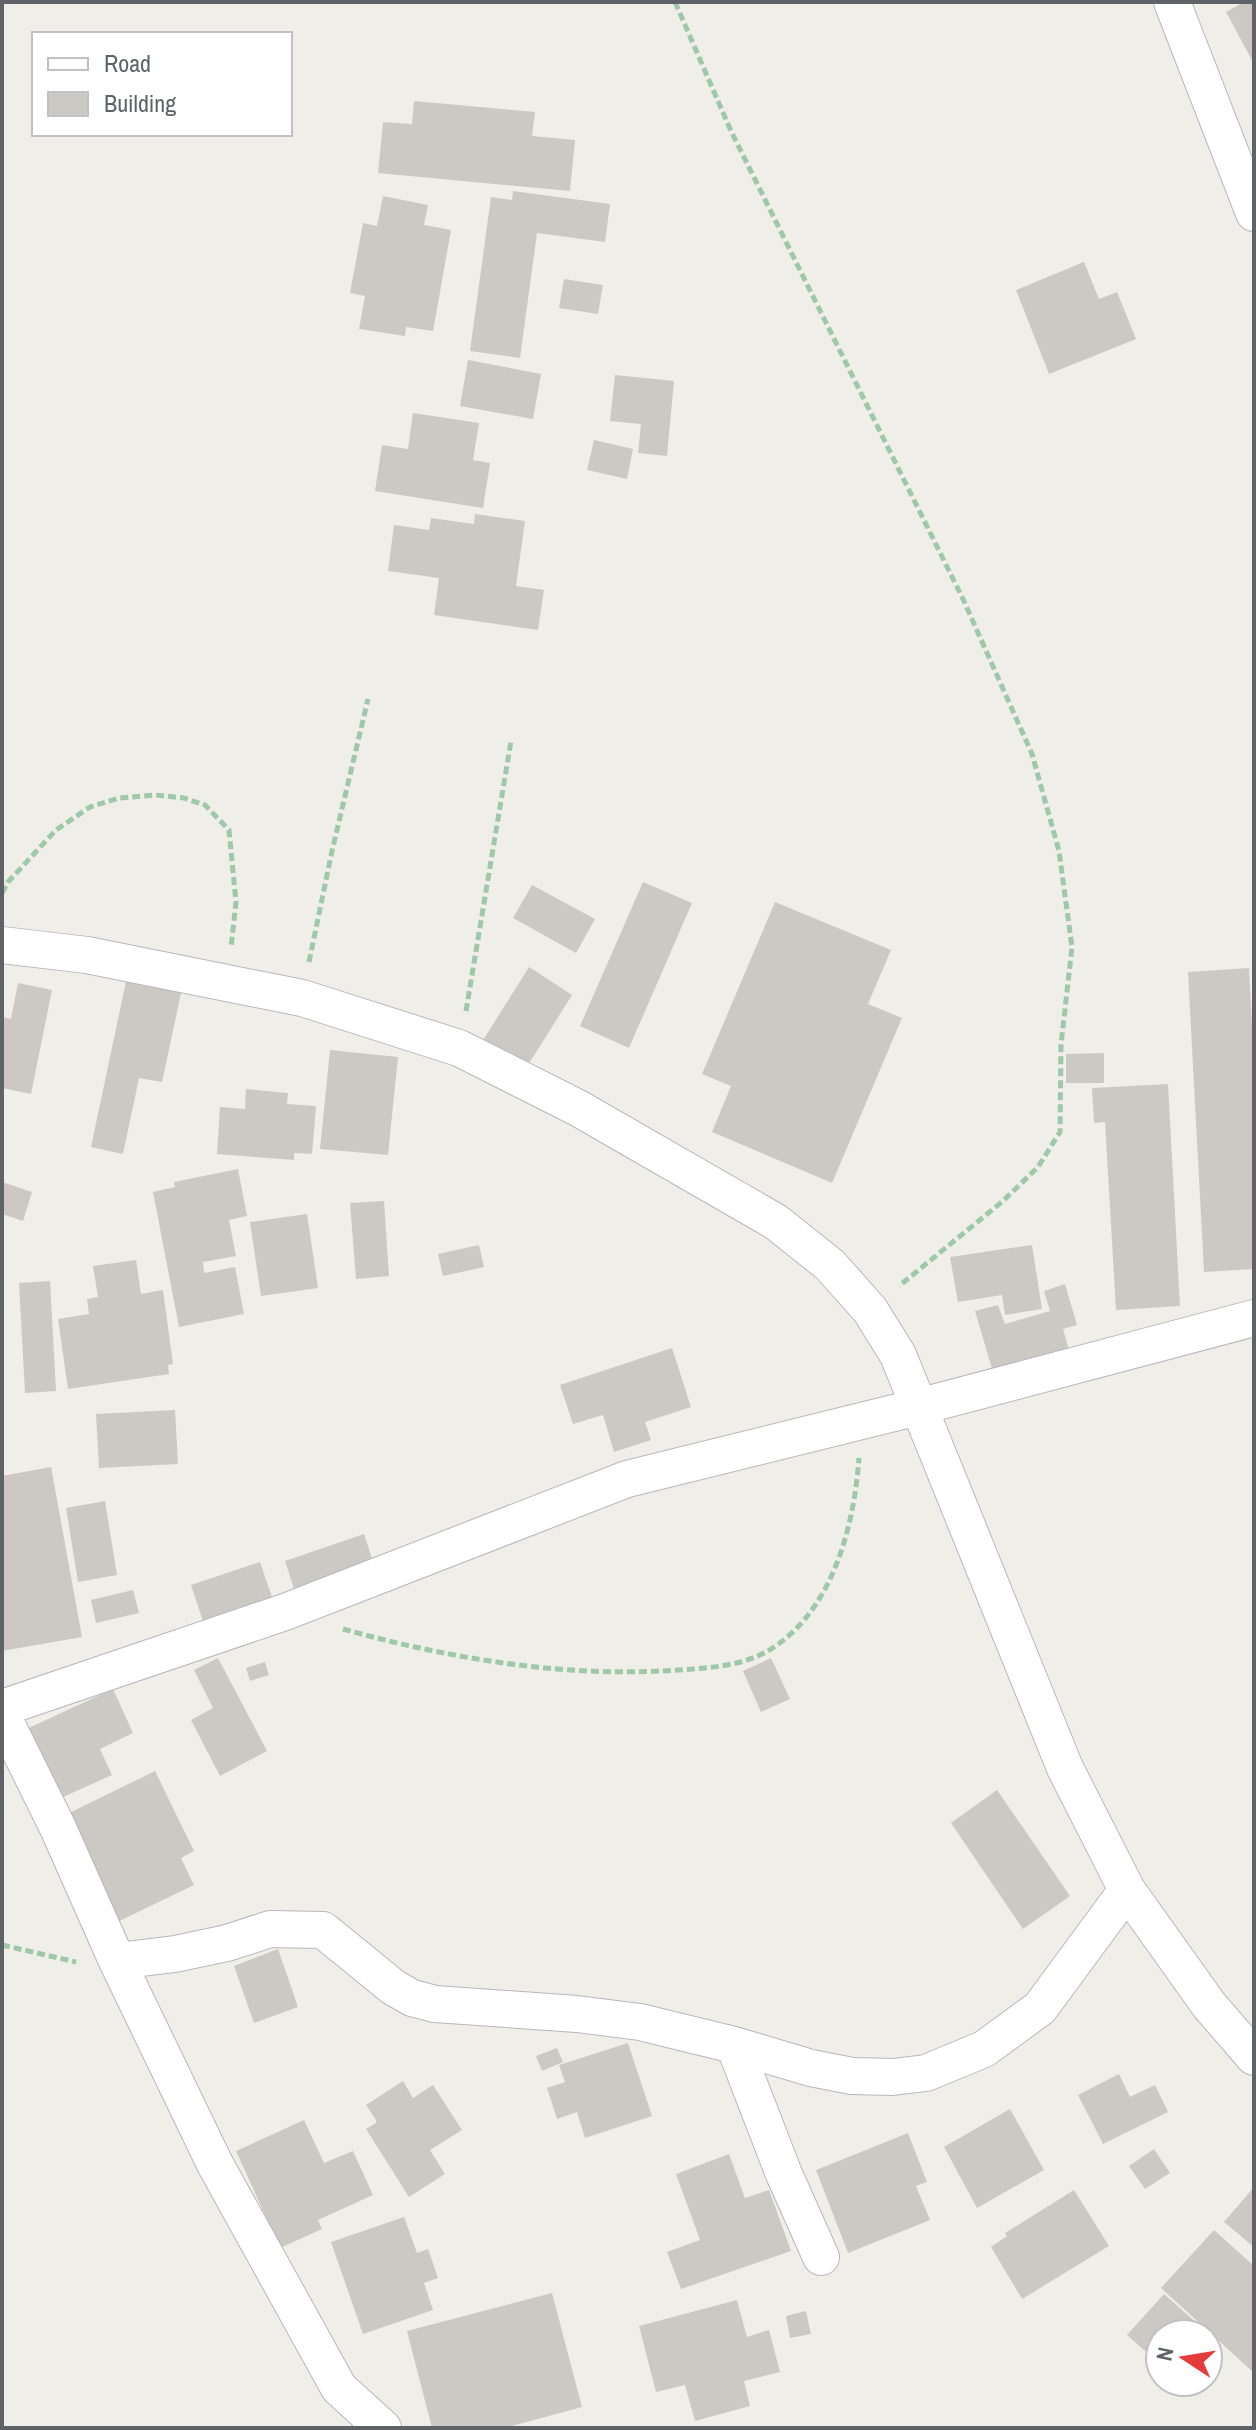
<svg xmlns="http://www.w3.org/2000/svg" width="1256" height="2430" font-family="'Archivo Narrow',sans-serif">
<rect width="100%" height="100%" fill="#f0eee8"/>
<!-- building -->
<path fill="#ccc9c4" d="M1244 2H1254V64L1226 12Z
M414 101 535 112 532 136 575 140 570 191 378 173 383 122 412 124Z
M513 191 610 204 605 242 537 233 520 358 470 351 491 197 512 200Z
M383 196 428 205 424 225 451 230 433 331 406 327 405 336 359 329 365 296 350 293 363 223 377 226Z
M1084 262 1099 299 1117 292 1136 339 1049 374 1016 290Z
M564 279 603 285 598 314 559 308Z
M468 360 541 374 533 419 460 406Z
M615 375 674 381 667 456 638 453 641 424 610 421Z
M413 413 479 423 473 460 490 463 483 508 375 491 382 445 408 449Z
M594 440 633 449 627 479 587 470Z
M475 514 525 521 516 586 544 590 538 630 434 615 439 578 388 571 394 525 429 530 431 518 474 524Z
M643 882 692 903 629 1048 580 1026Z
M532 885 595 919 576 953 513 918Z
M775 902 891 950 868 1004 902 1018 832 1183 712 1132 731 1086 702 1074Z
M529 967 572 995 523 1073 480 1045Z
M1249 968 1254 1065V1269L1204 1272 1188 972Z
M128 972 183 984 162 1082 139 1078 123 1154 91 1147Z
M18 983 52 990 31 1094 2 1088V1017L11 1019Z
M330 1050 398 1057 388 1155 320 1149Z
M1104 1053V1083H1066V1054Z
M1168 1084 1180 1306 1116 1310 1105 1122 1094 1123 1092 1088Z
M246 1089 288 1093 287 1104 316 1106 312 1154 294 1153V1160L217 1154 220 1107 245 1109Z
M238 1169 247 1216 229 1220 236 1256 203 1262 204 1273 235 1267 244 1314 179 1327 153 1192 175 1187 174 1182Z
M2 1182 32 1192 23 1221 2 1214Z
M384 1201 389 1276 356 1279 350 1203Z
M307 1214 318 1288 261 1296 250 1222Z
M479 1245 484 1267 443 1276 438 1254Z
M1032 1245 1042 1309 1005 1315 1002 1295 958 1302 950 1257Z
M136 1260 141 1294 163 1290 173 1364 168 1365 169 1374 68 1389 58 1319 89 1314 87 1299 98 1297 93 1266Z
M50 1281 56 1391 25 1393 19 1283Z
M1065 1284 1077 1325 1063 1329 1069 1350 993 1372 975 1311 998 1305 1005 1324 1050 1311 1044 1291Z
M672 1348 691 1407 645 1422 651 1440 614 1452 603 1415 573 1424 560 1385Z
M175 1410 178 1464 99 1468 96 1414Z
M51 1467 82 1637 2 1651V1476Z
M105 1501 117 1575 78 1582 66 1508Z
M364 1534 376 1571 297 1598 285 1561Z
M260 1562 275 1606 206 1630 191 1585Z
M133 1590 139 1613 96 1623 91 1600Z
M218 1658 267 1751 220 1776 191 1720 213 1708 194 1670Z
M771 1658 790 1699 761 1712 743 1671Z
M265 1662 269 1675 250 1681 246 1668Z
M113 1689 133 1733 100 1749 112 1775 52 1802 20 1732Z
M155 1771 194 1851 181 1858 194 1885 111 1925 59 1818Z
M997 1790 1070 1896 1023 1929 951 1823Z
M278 1949 298 2007 254 2023 234 1966Z
M628 2043 652 2116 585 2138 577 2112 557 2119 547 2088 565 2082 559 2065Z
M557 2048 563 2062 542 2071 536 2056Z
M1119 2074 1130 2097 1155 2085 1168 2112 1103 2144 1078 2095Z
M403 2081 413 2098 433 2085 462 2130 430 2150 445 2174 409 2197 366 2129 376 2123V2120L366 2105Z
M1010 2109 1044 2170 977 2208 944 2147Z
M304 2120 324 2163 353 2151 373 2195 318 2220 322 2229 280 2248 236 2151Z
M908 2133 927 2182 916 2186 930 2220 848 2253 816 2170Z
M1154 2149 1170 2173 1145 2189 1129 2166Z
M729 2154 745 2198 769 2190 791 2251 681 2289 667 2252 700 2240 676 2174Z
M1254 2187V2247L1224 2222Z
M1074 2190 1109 2246 1022 2299 991 2247 1007 2236 1005 2233Z
M404 2217 417 2253 428 2249 438 2278 424 2283 433 2310 363 2334 331 2242Z
M1214 2230 1254 2266V2373L1161 2288Z
M552 2293 582 2407 504 2428H432L407 2331Z
M1164 2294 1218 2342 1208 2353V2334H1160V2364L1127 2335Z
M737 2300 747 2337 769 2330 780 2372 744 2381 750 2406 695 2421 685 2385 656 2392 639 2326Z
M806 2311 811 2334 790 2338 786 2316Z"/>
<g fill="none" stroke-linecap="round" stroke-linejoin="round">
<!-- street casing -->
<g stroke="#b5b8bb" stroke-width="38">
<path id="street" d="M1172 2 1254 213
M2 945 87 955 302 998 459 1048 578 1108 776 1222 830 1265 870 1310 898 1355 1065 1768 1127 1890 1209 2005 1254 2057
M2 1708 285 1612 627 1479 918 1407 1254 1318
M2 1715 58 1828 117 1961 215 2164 339 2388 383 2428
M117 1961 175 1954 227 1943 270 1929 323 1930 393 1987 412 1998 435 2004 577 2014 640 2022 734 2045 811 2068 852 2076 893 2077 926 2073 984 2049 1040 2008 1127 1890
M734 2045 784 2174 821 2257"/>
</g>
<!-- path -->
<path stroke="#9fc8a8" stroke-width="5" stroke-dasharray="8 4" stroke-linecap="butt" d="M675 2 731 131 963 599 1032 754 1059 851 1072 947 1061 1045 1060 1132 1038 1167 1003 1201 899 1286
M2 893 8 882 56 830 90 807 119 798 155 795 184 798 205 805 229 830 236 902 231 948
M309 962 332 851 368 699
M466 1011 511 741
M343 1629C451 1659 566 1678 678 1670 710 1668 744 1666 771 1649 833 1610 854 1526 859 1458
M2 1945 76 1962"/>
<!-- street -->
<use href="#street" stroke="#fff" stroke-width="36"/>
</g>
<!-- border -->
<rect width="1256" height="2430" fill="none" stroke="#5f6367" stroke-width="8"/>
<!-- legend -->
<rect x="32" y="32" width="260" height="104" fill="#ffffff" stroke="#bfc1c2" stroke-width="2"/>
<rect x="48" y="58" width="40" height="12" fill="#ffffff" stroke="#bfc1c2" stroke-width="2"/>
<text x="104" y="72" font-size="24" fill="#5f6367">Road</text>
<rect x="48" y="92" width="40" height="24" fill="#ccc9c4" stroke="#bfc1c2" stroke-width="2"/>
<text x="104" y="112" font-size="24" fill="#5f6367">Building</text>
<!-- north arrow -->
<g transform="translate(1184 2358) rotate(282)"><circle r="38" fill="#ffffff" stroke="#bfc1c2" stroke-width="2"/>
<path d="M0-6L14 30L0 20L-14 30Z" fill="#e43c3a"/>
<text y="-12" font-size="22" font-weight="bold" text-anchor="middle" fill="#5f6367">N</text>
</g>
</svg>
